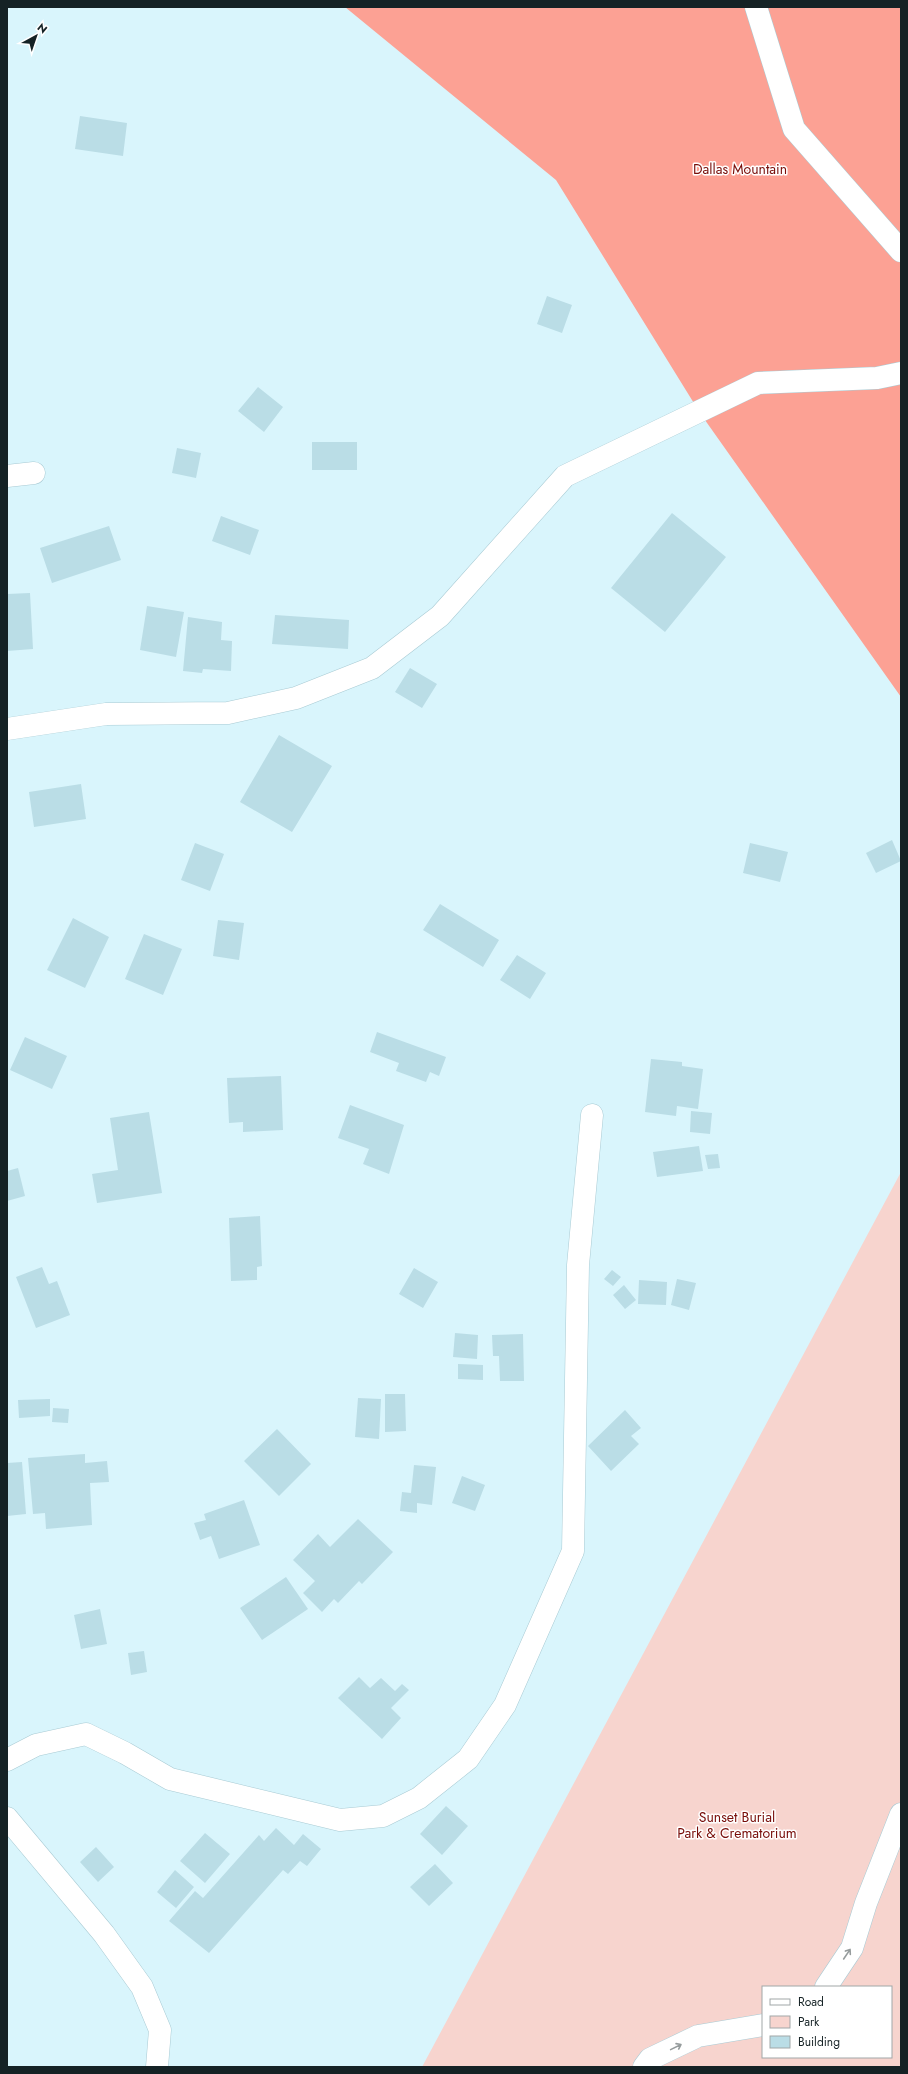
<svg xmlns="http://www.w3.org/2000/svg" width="908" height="2074" font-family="Jost,sans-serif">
<rect width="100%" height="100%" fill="#d9f5fc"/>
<!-- green -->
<path fill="#f7d4ce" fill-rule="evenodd" d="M901 1172V2067H422ZM763 1987H891V2057H763Z"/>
<!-- forest -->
<path fill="#fca194" d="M345 7H901V697L700 413 556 180Z"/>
<!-- building -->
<path fill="#badde6" d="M80 116 127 123 123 156 75 149Z
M547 296 572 305 562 333 537 324Z
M258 387 283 407 264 432 238 411Z
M312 442H357V470H312Z
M177 448 201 453 196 478 172 473Z
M672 513 726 557 665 632 611 588Z
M221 516 259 530 250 555 212 541Z
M109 526 121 560 52 583 40 548Z
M30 593 33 649 7 651V594Z
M147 606 184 612 176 657 140 650Z
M275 615 349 620 348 649 272 644Z
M188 617 222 622 221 640 232 641 231 671 203 669 202 673 183 671Z
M410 668 437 684 422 708 395 692Z
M279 735 332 766 292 832 240 802Z
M81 784 86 819 34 827 29 792Z
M892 840 901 861 876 873 866 853Z
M195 843 224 854 210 891 181 880Z
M750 843 788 852 780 882 743 873Z
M440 904 499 940 483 967 423 930Z
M73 918 109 937 85 988 47 970Z
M218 920 244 923 239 960 213 956Z
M144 934 182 949 163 995 125 979Z
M517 955 546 973 530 999 500 980Z
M377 1032 446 1057 439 1076 430 1072 426 1082 396 1071 399 1063 370 1052Z
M25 1037 67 1056 52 1089 10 1070Z
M651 1059 682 1062V1066L703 1069 698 1109 677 1106 676 1116 645 1112Z
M281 1076 283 1130 243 1132V1122L229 1123 227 1078Z
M350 1105 404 1125 389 1174 363 1164 369 1149 338 1138Z
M691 1111 712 1113 710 1134 690 1132Z
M149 1112 162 1193 97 1203 92 1174 118 1170 110 1118Z
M699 1146 703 1171 657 1177 653 1152Z
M718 1154 720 1168 708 1169 705 1155Z
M18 1168 25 1196 7 1201V1171Z
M260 1216 262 1266 257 1267V1280L231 1281 229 1218Z
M42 1267 49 1284 57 1281 70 1315 36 1328 16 1277Z
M414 1268 438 1282 423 1308 399 1294Z
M612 1270 621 1277 613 1286 604 1279Z
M677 1279 696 1283 689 1310 671 1305Z
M639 1280 667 1282 666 1305 638 1304Z
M624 1285 636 1300 625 1309 613 1295Z
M455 1333 478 1335 477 1359 453 1357Z
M523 1334 524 1381H500L499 1356H493L492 1335Z
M458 1364 483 1365V1380L458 1379Z
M385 1394H405L406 1431 385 1432Z
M358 1398 381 1399 379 1439 355 1437Z
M50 1399V1416L19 1418 18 1400Z
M53 1408 69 1409 68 1423 52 1422Z
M625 1410 641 1428 631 1436 639 1444 611 1471 588 1446Z
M277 1429 311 1464 279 1496 244 1461Z
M85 1454V1463L107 1461 109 1482 90 1483 92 1525 46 1529 45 1513 33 1514 28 1458Z
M22 1462 26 1514 7 1516V1463Z
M414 1465 436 1467 432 1505 417 1503V1513L400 1511 402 1492 411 1493Z
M462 1476 485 1485 475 1511 452 1503Z
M244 1500 260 1545 219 1559 211 1536 200 1540 194 1523 206 1520 204 1514Z
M358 1519 393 1552 362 1584 359 1581 338 1603 334 1599 322 1612 303 1593 315 1581 293 1560 318 1534 330 1547Z
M286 1577 308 1609 262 1640 240 1608Z
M100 1609 107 1644 81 1649 74 1615Z
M144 1651 147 1672 131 1675 128 1653Z
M359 1677 370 1688 381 1678 395 1691 402 1684 409 1690 391 1708 401 1718 382 1739 338 1698Z
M446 1806 468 1826 442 1855 420 1834Z
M276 1828 294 1845 303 1834 321 1849 307 1866 300 1861 288 1874 283 1870 209 1953 169 1921 195 1891 203 1898 259 1835 264 1841Z
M205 1833 230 1854 205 1883 180 1861Z
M96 1847 114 1867 98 1882 80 1862Z
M435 1864 453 1883 429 1906 410 1887Z
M175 1870 194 1887 176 1908 157 1892Z"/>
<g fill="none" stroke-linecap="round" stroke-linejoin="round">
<!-- minor casing -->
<g stroke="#a9cbd4" stroke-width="23">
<path id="minor" d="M756 7 794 129 901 251
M7 476 34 473
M7 729 106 714 228 713 296 698 372 668 440 616 565 476 758 383 877 378 901 373
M7 1760 36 1745 86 1734 125 1753 170 1779 340 1820 383 1816 419 1798 468 1759 505 1705 573 1551 578 1265 592 1115
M7 1818 104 1934 142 1987 160 2030 157 2067
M826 1987 852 1948 866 1903 901 1814
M644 2067 650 2059 698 2036 763 2025"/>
</g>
<!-- minor -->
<use href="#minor" stroke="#fff" stroke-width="22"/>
</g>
<!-- one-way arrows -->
<defs><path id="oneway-shaft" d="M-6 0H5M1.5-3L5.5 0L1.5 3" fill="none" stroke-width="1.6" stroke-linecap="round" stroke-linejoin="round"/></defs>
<g stroke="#969c9d">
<use href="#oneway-shaft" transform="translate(847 1954) rotate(-56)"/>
<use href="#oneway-shaft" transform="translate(676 2047) rotate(-26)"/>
</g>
<g text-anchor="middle" stroke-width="3" stroke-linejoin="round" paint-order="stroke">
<!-- park labels -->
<g font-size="14" fill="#780d09" stroke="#fff">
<text x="740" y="174">Dallas Mountain</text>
<text x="737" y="1822">Sunset Burial<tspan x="737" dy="16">Park &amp; Crematorium</tspan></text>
</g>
</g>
<!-- border -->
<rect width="908" height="2074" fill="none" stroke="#152225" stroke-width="16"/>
<!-- legend -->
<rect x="762" y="1986" width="130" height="72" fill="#ffffff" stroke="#a1a7a8"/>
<rect x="770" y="1999" width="20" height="6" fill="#ffffff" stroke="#a1a7a8"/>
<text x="798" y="2006" font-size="12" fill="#152225">Road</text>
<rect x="770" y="2016" width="20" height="12" fill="#f7d4ce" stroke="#a1a7a8"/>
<text x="798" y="2026" font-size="12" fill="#152225">Park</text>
<rect x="770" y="2036" width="20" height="12" fill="#badde6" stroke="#a1a7a8"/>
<text x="798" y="2046" font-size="12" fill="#152225">Building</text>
<!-- north arrow -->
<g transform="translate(36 36) rotate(40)" stroke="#ffffff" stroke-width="3" paint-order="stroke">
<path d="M0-3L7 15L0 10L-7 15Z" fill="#152225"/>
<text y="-6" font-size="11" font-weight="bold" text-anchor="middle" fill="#152225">N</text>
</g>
</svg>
